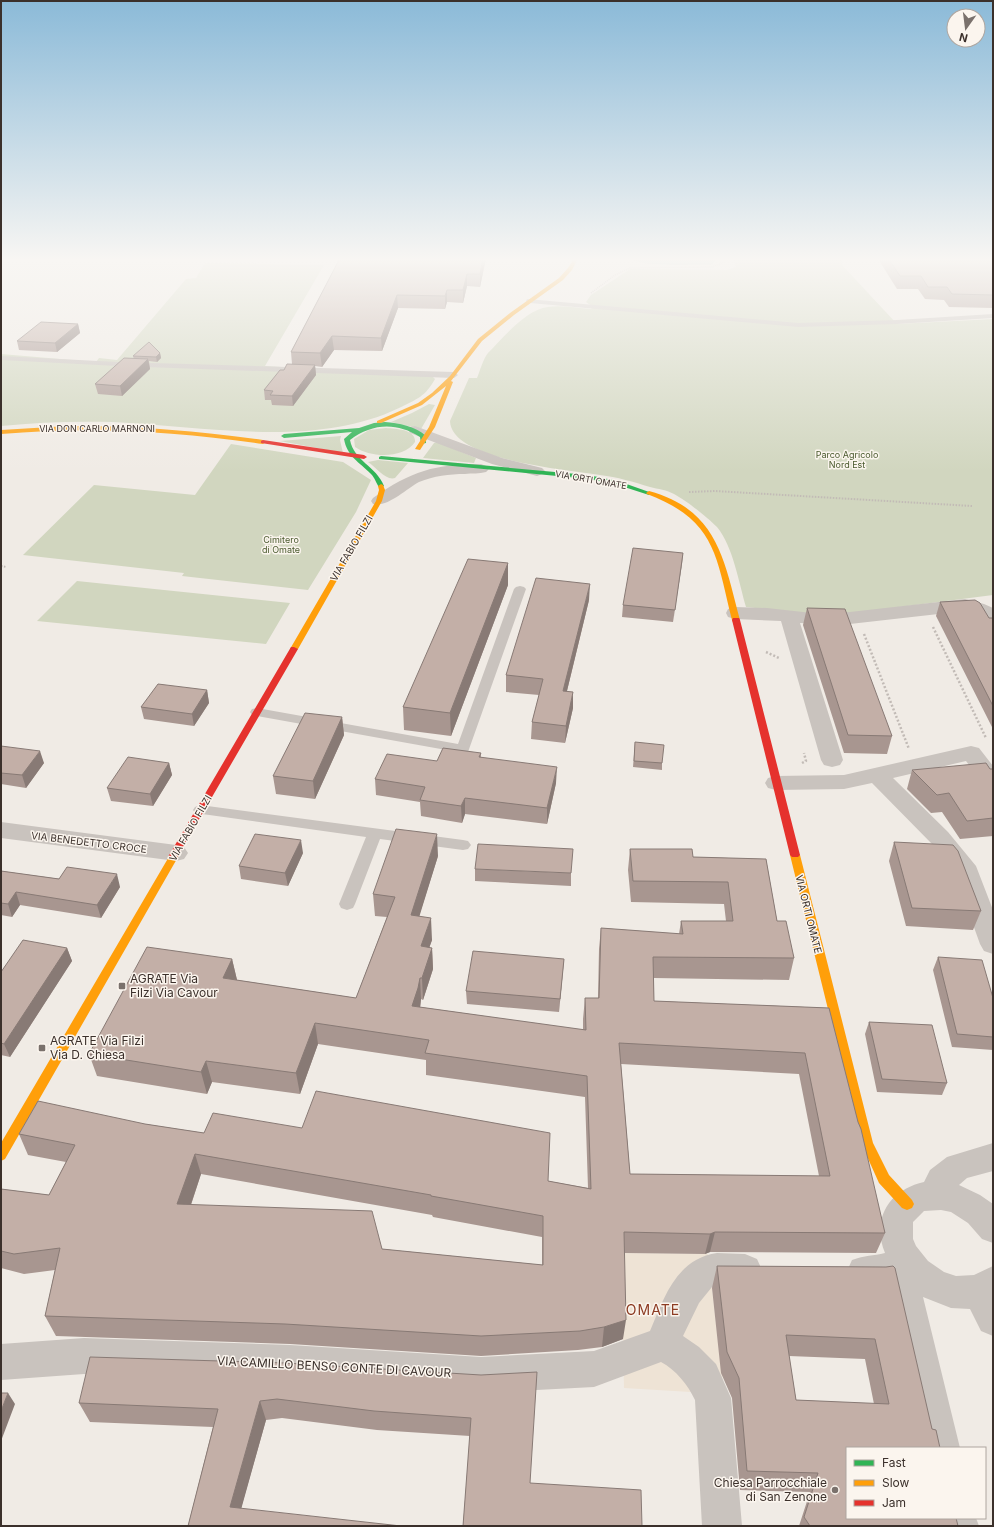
<svg xmlns="http://www.w3.org/2000/svg" width="994" height="1527" font-family="Inter,sans-serif">
<rect width="100%" height="100%" fill="#f0ebe5"/>
<!-- green -->
<path fill="#d1d6bf" d="M752 258H842V265L897 324 993 319V595L830 616 746 607C739 583 733 546 717 527 707 517 687 501 674 494 667 490 658 489 650 487 634 482 617 477 600 475 571 470 451 461 450 421L469 378H477C480 371 483 359 488 353 503 338 525 310 548 307 561 305 577 308 591 309L593 307 586 302 591 295 630 269 727 270 736 267 734 260H753Z
M205 263 324 265 265 366 432 376 435 379C425 397 417 399 399 408 314 449 204 426 113 422 76 421 38 422 1 426V354L96 362 99 358 117 360 186 279 196 278Z
M429 404 435 405 421 429 391 422 412 413Z
M386 428C396 429 416 429 415 442 403 459 371 458 355 447L354 439 369 430Z
M341 436 340 440 343 453 280 441Z
M437 442 476 458 474 463 423 458 434 443Z
M231 444 343 462 371 480 356 512 308 590 182 576 184 573 23 555 94 485 195 495Z
M378 460 408 463 395 478C386 481 376 467 368 462Z
M77 581 290 603 266 644 37 621Z"/>
<!-- plaza -->
<path fill="#eee3d5" d="M621 1253 708 1254 724 1394 624 1388Z"/>
<!-- water -->
<path fill="#a1c2c1" d="M630 258H719L711 265C694 264 642 268 630 258Z"/>
<g fill="none" stroke-linecap="round" stroke-linejoin="round">
<!-- path-far2 -->
<path stroke="#c2bbb6" stroke-width="1.5" stroke-dasharray="1 1" stroke-linecap="butt" d="M591 293 615 275 630 268 711 267 721 264 726 259"/>
<!-- path-far1 -->
<path stroke="#c2bbb6" stroke-width="2" stroke-dasharray="1.5 1.5" stroke-linecap="butt" d="M689 492 715 491 972 506
M1 566 6 567"/>
<!-- path -->
<path stroke="#c2bbb6" stroke-width="2.5" stroke-dasharray="2 2" stroke-linecap="butt" d="M933 627 986 738
M864 634 909 749
M766 652 779 658
M802 763 806 761 804 753"/>
<!-- lane -->
<path fill="#c9c3be" fill-rule="evenodd" d="M527 299 798 323 897 320 993 314V318L897 324 798 327 530 303 526 301Z
M1 356 118 362 454 372 458 375 454 378 118 366 1 360Z
M520 586 524 587 526 589 468 752 463 753 257 716 252 715 250 712 252 709 257 708 458 744 514 589 516 587Z
M200 805 463 840 468 841 471 845 468 849 463 850 380 839 355 904 353 908 347 910 341 908 339 904 366 837 195 813 193 810 195 807Z"/>
<!-- street -->
<path fill="#c9c3be" fill-rule="evenodd" d="M415 426 502 458 542 468 545 471 542 474 537 476 492 464 410 433 408 430 410 427Z
M481 464 486 466 489 469 486 472C479 474 472 473 465 474 449 474 434 476 419 482 406 489 387 508 373 504L371 501 373 498C411 471 435 464 481 464Z
M965 599 984 604 993 608V626C981 623 982 613 965 611L841 625 800 623 843 760 840 765 832 767 824 765 821 760 781 621 735 619 728 617 726 613 728 609 735 607 767 608 812 613H841Z
M971 746 979 748 993 766V788L985 786 966 761 893 778 948 832 976 866 993 910V954L984 951 980 944 953 869 932 844 872 783 844 789 776 790 768 788 765 783 768 778 776 776 844 775Z
M1 822 176 845 184 847 188 853 184 859 176 861 1 838Z
M993 1143V1171L967 1178 959 1185 980 1195 993 1204V1243L982 1239 968 1223 951 1212 941 1210 924 1211 913 1222V1239L916 1246 928 1261 944 1272 956 1276 974 1275 993 1266V1336L981 1331 970 1309 951 1308 923 1297 960 1448H922L887 1286 886 1285C873 1288 864 1287 852 1282L847 1271 852 1260C865 1255 873 1256 885 1253 871 1219 889 1190 924 1182L930 1170 947 1157Z
M717 1253 745 1254 757 1259 762 1270 757 1281 745 1286 722 1285 712 1287 699 1303 683 1336 699 1347 716 1364 731 1398 742 1526H702L695 1400C688 1385 676 1370 661 1362L594 1387 481 1393 290 1381 84 1374 1 1380V1344L84 1338 290 1345 481 1357 594 1351 650 1331C664 1298 676 1259 717 1253Z
M938 1518H976L979 1526H939Z"/>
<!-- fast -->
<path fill="#30b455" fill-rule="evenodd" d="M385 422C399 423 415 426 426 436V443L421 444 420 437C397 422 372 423 350 440 354 461 376 466 384 486L381 488 379 487C376 483 375 478 371 474 359 462 347 456 344 439L352 432 284 438 281 436 284 434 359 428 374 423Z
M381 456 588 475 618 481 652 493 649 495 615 484 588 479 379 459V457Z"/>
<!-- slow -->
<path fill="#ff9f0a" fill-rule="evenodd" d="M574 258H578L572 270 563 280 514 315 482 341 451 381 453 382 435 427 420 450 415 449 429 427 446 386 422 405 381 423H377V421L418 403 432 393 450 376 478 339 510 313 559 278 568 268Z
M67 426C133 425 198 431 263 440L266 442 263 444C175 431 89 426 1 434V430Z
M381 484 383 485 385 490 382 501 298 649 294 651H291L290 649 376 501 379 490 378 486Z
M649 491C718 510 724 560 740 620L739 622H733L732 620C716 556 716 520 647 494L646 493Z
M795 852 798 853 800 855 873 1143 889 1175 912 1200 914 1204 912 1208 907 1210 902 1208 879 1183 861 1143 790 855 792 853Z
M173 854 176 855 178 857 5 1159 1 1161V1143L170 855Z"/>
<!-- jam -->
<path fill="#e5322d" fill-rule="evenodd" d="M263 440 364 455 367 457 364 459 261 443V441Z
M733 618H739L740 620 800 855 798 857H792L790 855 732 620Z
M291 647H294L298 649 176 859H170L168 857Z"/>
</g>
<!-- wall -->
<path fill="#a89690" fill-rule="evenodd" d="M340 258H486L480 287 467 286 463 303 447 302 445 309 398 308 382 351 334 350 322 367 315 366 316 375 293 406 272 405 271 400H265L264 390 284 370 292 364 291 352Z
M881 258H993V308L949 307 944 300 925 299 918 289H897L880 262Z
M78 324 80 333 57 352 19 350 17 341Z
M160 353 161 358 157 362 149 361 150 369 122 396 98 394 95 384 134 359 133 356Z
M683 553 673 622 622 617 623 605Z
M508 563V585L451 736 404 730 403 707Z
M589 600 567 691 573 708 565 743 531 739 532 722 539 695 506 692V675Z
M940 602 989 618H993V729L936 616Z
M807 608 892 736 887 754 844 753 803 625Z
M207 690 209 703 194 726 144 719 141 707Z
M342 717 344 735 315 799 276 794 273 776Z
M635 742 662 763V770L633 767Z
M1 746 44 763 26 788 1 784Z
M481 753V757L556 783 547 824 465 814 462 823 421 816 420 802 376 795 375 779 437 761Z
M169 763 172 775 153 806 111 801 107 788Z
M990 769H993V836L960 839 942 812 931 813 907 789 912 770Z
M894 842 981 911 973 930 906 926 889 861Z
M630 849 693 857 766 859 777 921 794 958 789 980 654 978V1001L829 1008 885 1233 876 1253 710 1252 705 1254 624 1253 623 1339 602 1347 578 1350 481 1356 290 1344 56 1336 45 1316 55 1270 24 1274 1 1268V1189L49 1195 66 1162 28 1155 19 1134 145 1124 204 1133 548 1181 588 1188 585 1097 426 1075V1060L318 1044 300 1094 212 1082 207 1094 97 1076 89 1054 232 959 237 980 356 998 387 917 375 916 373 894 438 856 419 916 432 940 429 948H432L433 969 423 1000 421 999 420 1007 583 1030V1019L585 998H598L599 949 601 928 679 934 681 921H726L724 904 631 902 628 870ZM621 1064 799 1074 819 1176 630 1174ZM201 1174 432 1215 433 1217 542 1237V1265L382 1249 191 1205Z
M303 853 288 886 241 879 239 866Z
M475 869 571 873V886L475 881Z
M1 871 120 887 101 918 20 905 12 917 1 915Z
M67 948 72 961 10 1057 1 1055V972Z
M938 957 993 998V1050L952 1047 933 970Z
M564 959 559 1012 467 1004 466 991Z
M869 1022 947 1083 942 1095 877 1092 865 1034Z
M717 1266 886 1267 932 1429 847 1448 958 1526H799L810 1492 740 1490 732 1398 721 1373 712 1288ZM789 1356 865 1359 874 1404 796 1400Z
M481 1375 530 1483 463 1526 470 1436 377 1430 282 1418 266 1420 241 1508 188 1526 213 1427 90 1422 79 1403Z"/>
<!-- shaded-wall -->
<path fill="#887a75" d="M483 258H486L480 287V274Z
M467 274V286L463 303V290Z
M447 290V302L445 309V296Z
M397 295 398 308 382 351 381 338Z
M78 324 80 333 57 352 55 343Z
M332 336 334 350 322 367 320 353Z
M160 353 161 358 157 362 156 357Z
M148 359 150 369 122 396 120 386Z
M315 365 316 375 293 406 292 396Z
M683 553 682 564 673 622 675 610Z
M508 563V585L451 736 450 713Z
M590 584 589 600 563 707V691Z
M207 690 209 703 194 726 192 714Z
M573 692V708L565 743 566 726Z
M342 717 344 735 315 799 313 781Z
M40 751 44 763 26 788 22 775Z
M169 763 172 775 153 806 150 794Z
M557 767 556 783 547 824V808Z
M465 798V814L462 823 461 806Z
M437 834 438 856 413 937 411 915Z
M301 840 303 853 288 886 285 873Z
M117 874 120 887 101 918 97 905Z
M16 892 20 905 12 917 8 904Z
M431 918 432 940 422 968 421 946Z
M67 948 72 961 10 1057 4 1044Z
M432 948 433 969 423 1000 422 978Z
M232 959 237 980 223 978Z
M564 959 563 971 559 1012 560 999Z
M420 978 421 999 420 1009 412 1006Z
M315 1023 318 1044 300 1094 296 1073Z
M206 1061 212 1082 207 1094 201 1072Z
M195 1154 201 1174 184 1225 177 1204Z
M715 1232 710 1252 705 1254 710 1234Z
M626 1320 623 1339 602 1347 604 1327Z
M8 1393 15 1404 1 1441V1411Z
M260 1401 266 1420 237 1524 230 1507Z"/>
<!-- building -->
<path fill="#c3afa7" stroke="#887a75" fill-rule="evenodd" d="M340 258H483L480 274H467L463 290H447L445 296 397 295 381 338 332 336 320 353 291 352Z
M888 258H993V295L952 294 947 287H928L921 276H900Z
M41 322 78 324 55 343 17 341Z
M149 342 160 353 156 357 133 356Z
M124 358 148 359 120 386 95 384Z
M287 364 315 365 292 396 270 395 273 391 264 390 280 370H284Z
M633 548 683 553 675 610 623 605Z
M468 559 508 563 450 713 403 707Z
M536 578 590 584 563 691 573 692 566 726 532 722 543 679 506 675Z
M975 600 980 603 989 618H993V706L940 602Z
M807 608 845 609 892 736 848 735Z
M158 684 207 690 192 714 141 707Z
M305 713 342 717 313 781 273 776Z
M635 742 664 745 662 763 634 761Z
M1 746 40 751 22 775 1 773Z
M443 748 481 753 479 757 557 767 547 808 465 798 461 806 420 800 425 787 375 779 387 754 437 761Z
M128 757 169 763 150 794 107 788Z
M986 763 990 769H993V818L967 821 949 793 937 795 912 770Z
M396 829 437 834 411 915 431 918 421 946 432 948 422 978H420L418 988 412 1006 586 1030 585 998H599L601 928 683 934 681 921H733L728 882 633 881 630 849H692L693 857 766 859 777 921H786L794 958 653 957 654 1001 829 1008 858 1122 861 1129 885 1233 715 1232 710 1234 624 1232 626 1320 604 1327 580 1331 481 1336 285 1324 45 1316 60 1248 14 1254 1 1251V1189L49 1195 75 1145 19 1134 38 1101 145 1124 204 1133 213 1113 302 1128 316 1091 550 1133 548 1181 591 1189 587 1076 425 1053 429 1040 315 1023 296 1073 206 1061 201 1072 89 1054 147 947 232 959 223 978 356 998 395 897 373 894ZM619 1043 805 1053 830 1176 630 1174ZM195 1154 431 1195V1196L543 1216V1265L382 1249 372 1211 177 1204Z
M255 834 301 840 285 873 239 866Z
M894 842 953 845 958 851 981 911 912 908Z
M478 844 573 849 571 873 475 869Z
M67 867 117 874 97 905 16 892 8 904 1 903V871L59 879Z
M23 940 67 948 4 1044 1 1043V972Z
M473 951 564 959 560 999 466 991Z
M938 957 982 960 993 998V1037L957 1034Z
M869 1022 932 1025 947 1083 882 1079Z
M717 1266 886 1267 893 1266 895 1268 932 1429 936 1430 940 1448H847V1518H956L958 1526H810L804 1517 818 1473 747 1471 739 1378 727 1352ZM786 1335 875 1339 889 1404 796 1400Z
M90 1357 285 1363 481 1375 537 1372 530 1483 641 1490 642 1526H463L471 1418 374 1411 277 1399 260 1401 230 1507 401 1526H188L218 1409 79 1403Z
M1 1393H8L1 1411Z"/>
<!-- sky -->
<linearGradient id="sky" x2="0" y2="1"><stop stop-color="#8bbad8"/><stop offset="0.55" stop-color="#f8f6f3"/><stop offset="1" stop-color="#f8f6f3" stop-opacity="0"/></linearGradient>
<rect width="994" height="472" fill="url(#sky)"/>
<!-- markers -->
<g fill="#7a716c" stroke="#fbf5ee" stroke-width="1.5">
<rect x="118" y="982" width="8" height="8" rx="2"/>
<rect x="38" y="1044" width="8" height="8" rx="2"/>
<circle cx="835" cy="1490" r="4"/>
</g>
<g text-anchor="middle" stroke-width="3" stroke-linejoin="round" paint-order="stroke">
<!-- far-street labels -->
<g font-size="9" fill="#3b302b" stroke="#fbf5ee">
<text x="97" y="432">VIA DON CARLO MARNONI</text>
<text transform="translate(591 480) rotate(10)" y="3">VIA ORTI OMATE</text>
</g>
<!-- far-park labels -->
<g font-size="9" fill="#4a5a2e" stroke="#fbf5ee">
<text x="847" y="458">Parco Agricolo<tspan x="847" dy="10">Nord Est</tspan></text>
<text x="281" y="543">Cimitero<tspan x="281" dy="10">di Omate</tspan></text>
</g>
<!-- street labels -->
<g font-size="10" fill="#3b302b" stroke="#fbf5ee">
<text transform="translate(351 548) rotate(-60)" y="4">VIA FABIO FILZI</text>
<text transform="translate(190 828) rotate(-60)" y="4">VIA FABIO FILZI</text>
<text transform="translate(89 842) rotate(7)" y="4">VIA BENEDETTO CROCE</text>
<text transform="translate(809 914) rotate(76)" y="4">VIA ORTI OMATE</text>
</g>
<!-- near-poi labels -->
<g font-size="12" fill="#3b302b" stroke="#fbf5ee" text-anchor="start">
<text x="130" y="983">AGRATE Via<tspan x="130" dy="14">Filzi Via Cavour</tspan></text>
<text x="50" y="1045">AGRATE Via Filzi<tspan x="50" dy="14">Via D. Chiesa</tspan></text>
<text x="827" y="1487" text-anchor="end">Chiesa Parrocchiale<tspan x="827" dy="14">di San Zenone</tspan></text>
</g>
<!-- near-street labels -->
<g font-size="12" fill="#3b302b" stroke="#fbf5ee">
<text transform="translate(334 1367) rotate(3)" y="4">VIA CAMILLO BENSO CONTE DI CAVOUR</text>
</g>
<!-- near-quarter labels -->
<g font-size="14" letter-spacing="1" fill="#8c3b22" stroke="#fbf5ee">
<text x="653" y="1315">OMATE</text>
</g>
</g>
<!-- border -->
<rect width="994" height="1527" fill="none" stroke="#3b302b" stroke-width="4"/>
<!-- legend -->
<rect x="846" y="1447" width="140" height="72" fill="#fbf5ee" stroke="#aea6a0"/>
<rect x="854" y="1460" width="20" height="6" fill="#30b455" stroke="#aea6a0"/>
<text x="882" y="1467" font-size="12" fill="#3b302b">Fast</text>
<rect x="854" y="1480" width="20" height="6" fill="#ff9f0a" stroke="#aea6a0"/>
<text x="882" y="1487" font-size="12" fill="#3b302b">Slow</text>
<rect x="854" y="1500" width="20" height="6" fill="#e5322d" stroke="#aea6a0"/>
<text x="882" y="1507" font-size="12" fill="#3b302b">Jam</text>
<!-- north arrow -->
<g transform="translate(966 28) rotate(194)"><circle r="19" fill="#fbf5ee" stroke="#aea6a0"/>
<path d="M0-3L7 15L0 10L-7 15Z" fill="#7a716c"/>
<text y="-6" font-size="11" font-weight="bold" text-anchor="middle" fill="#3b302b">N</text>
</g>
</svg>
